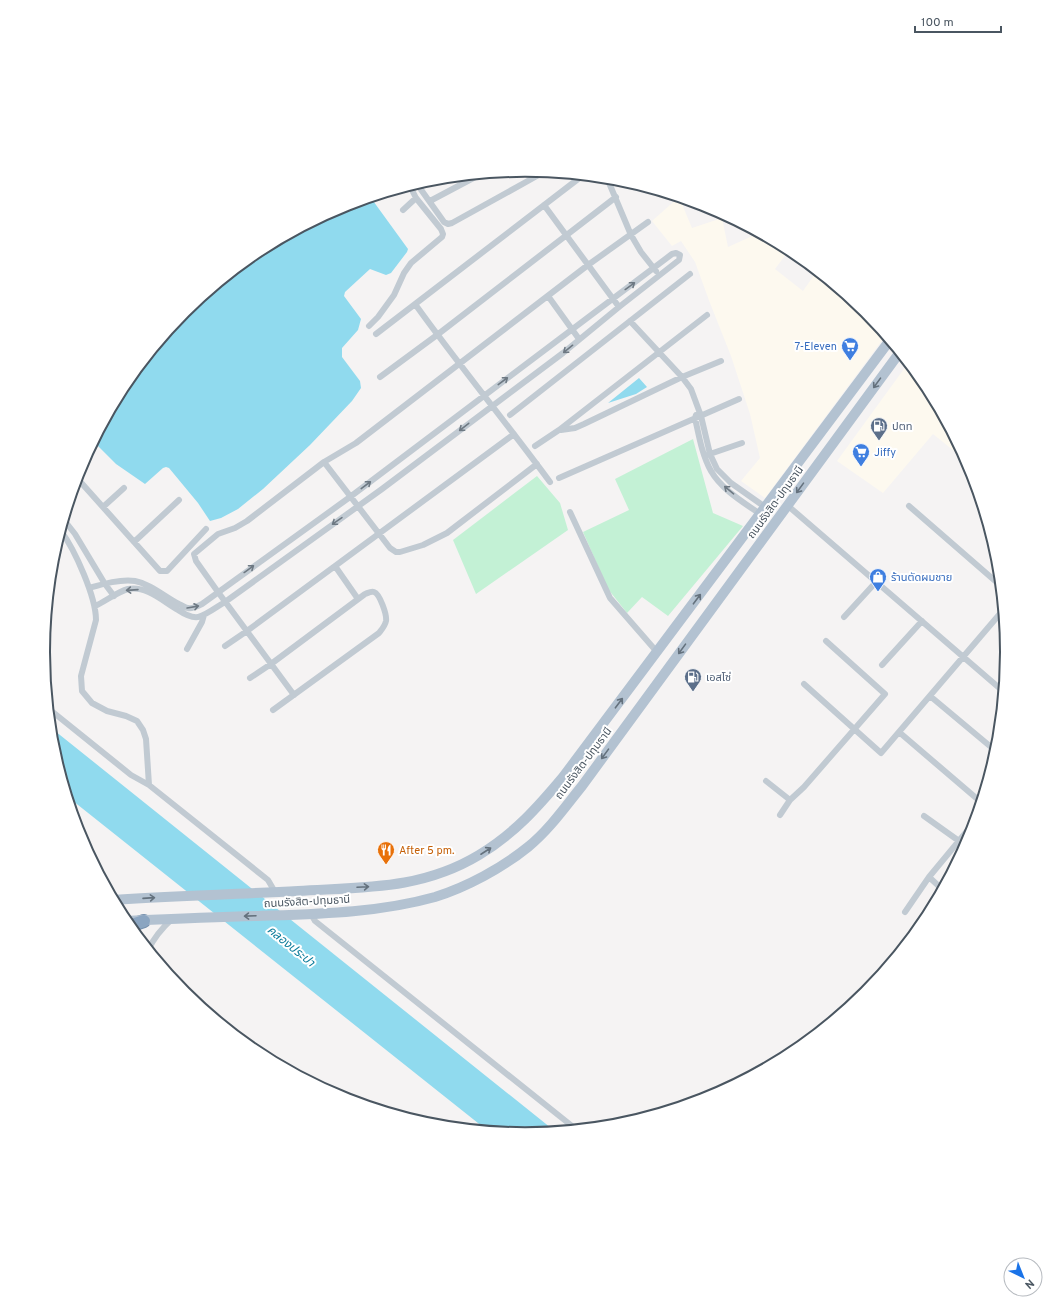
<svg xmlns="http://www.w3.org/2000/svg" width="1051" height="1305" font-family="Overpass,'Noto Sans Thai',sans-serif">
<rect width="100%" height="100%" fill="#f5f3f3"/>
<!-- commercial -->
<path fill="#fdf9ef" d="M679 197 692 228 722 218 728 247 759 233 790 249 775 269 803 291 817 271 867 311 886 335 765 498 741 481 760 458 750 414 731 356 710 303 695 262 681 241 672 246 652 221Z
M909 362 927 385 969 463 933 434 883 493 837 461Z"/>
<!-- green -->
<path fill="#c3f1d5" d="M693 439 713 513 743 526 668 616 642 597 627 613 608 589 583 532 629 510 615 479Z
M537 476 560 503 568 530 476 594 453 540Z"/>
<!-- water -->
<path fill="#90daee" d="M371 198 408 249 407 252 391 273 386 275 370 269 345 292 344 296 361 319 358 330 342 348V357L360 381 361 388 352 401 310 445 263 489 238 509 221 518 210 521 198 503 169 468 166 467 163 468 145 484 116 464 94 442 124 384 184 311 258 251 341 207Z
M639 378 647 387 636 394 608 403Z
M50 727 556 1132 525 1135 488 1131 68 797 52 746Z"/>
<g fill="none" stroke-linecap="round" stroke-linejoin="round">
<!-- highway casing -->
<g stroke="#7690ad" stroke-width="14">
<path id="highway" d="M130 927 132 925 144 921"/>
</g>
<!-- street -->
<path stroke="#c1cad2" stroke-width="6" d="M607 178 631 235 641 252 656 271
M417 184 444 222 448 224 452 223 544 172
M430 201 479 175
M544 205 619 307
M403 210 416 198
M548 296 579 339
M415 304C458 364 506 422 550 482
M630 321 682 377 691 389 701 416 710 454 717 469 731 483 765 507
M369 326 378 317 394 295 404 273 411 263 442 237 443 234 441 229 416 198 410 186
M376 334 582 176
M380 377 437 335 616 197
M510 415 690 274
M696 415 695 418C699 436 702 455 711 471 722 490 743 502 760 514
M561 430 575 428 584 424 682 377 721 361
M535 446 559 430 707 315
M707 455 742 443
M324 462 390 548 396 552H400L423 545 447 533 537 464
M77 478 160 571H167L206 529
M559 478 739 399
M787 505 1004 692
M909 506 1001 586
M103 507 124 488
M570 512 610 598 657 652
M64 520 75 534 105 584 114 596
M61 531C75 550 96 597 96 620L81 676 82 691 92 703 107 711 126 716 137 721 143 730 146 739 149 785 268 880 275 892
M134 542 179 500
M335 566 358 599
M89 588C103 584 120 579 135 581 151 584 165 597 179 604 182 605 185 608 188 608 192 609 198 606 202 604L350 497 672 254 676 253 680 255 679 260 619 307 563 353 382 489 225 602C218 606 205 616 198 617 191 618 184 614 178 610 164 602 146 585 128 589 117 592 106 601 95 606
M844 617 876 582
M225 646 247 631 514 434
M187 649 202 622 204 615
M882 665 922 621
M250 678 271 664 365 594C368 593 371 591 374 592 380 594 387 615 386 621 385 626 382 629 379 633L273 710
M804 684 881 753 1004 609
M294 695 218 592 196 561 194 554 218 534 235 528 247 521 324 462 356 443 588 265 648 222
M930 696 997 752
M49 709 131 775 149 785
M899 732 982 803
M766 781 790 800
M780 815 790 800 804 787 885 694 826 641
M924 816 959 841 966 847
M929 877 943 890
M905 912 929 877 977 819
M311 914 315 921 577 1130
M148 950C154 938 162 928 172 919"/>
<!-- primary -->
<path stroke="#b3c2d1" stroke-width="10" d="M113 900C175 896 236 894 298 891 363 887 421 890 479 855 515 833 537 808 563 777L890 340
M125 921C169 919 214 917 258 916 317 914 378 913 435 897 467 887 502 868 528 847 549 830 565 807 582 786L900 352"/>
<!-- highway -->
<use href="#highway" stroke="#8ba5c1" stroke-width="12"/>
</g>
<!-- one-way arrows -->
<defs><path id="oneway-shaft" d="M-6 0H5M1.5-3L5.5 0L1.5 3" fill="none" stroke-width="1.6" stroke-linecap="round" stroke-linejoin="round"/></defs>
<g stroke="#6e7983">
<use href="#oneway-shaft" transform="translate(630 286) rotate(-36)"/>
<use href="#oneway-shaft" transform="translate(568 349) rotate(141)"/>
<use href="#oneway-shaft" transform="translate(503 381) rotate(-37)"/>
<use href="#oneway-shaft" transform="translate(464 427) rotate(142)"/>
<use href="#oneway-shaft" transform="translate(366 485) rotate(-37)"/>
<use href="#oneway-shaft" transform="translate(729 490) rotate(-140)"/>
<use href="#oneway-shaft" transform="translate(337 521) rotate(145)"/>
<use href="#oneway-shaft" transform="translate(249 569) rotate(-36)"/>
<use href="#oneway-shaft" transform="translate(132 590) rotate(176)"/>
<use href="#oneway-shaft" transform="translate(193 607) rotate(-10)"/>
</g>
<g stroke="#64717d">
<use href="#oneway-shaft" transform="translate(877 383) rotate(126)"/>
<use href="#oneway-shaft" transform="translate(800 488) rotate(126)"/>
<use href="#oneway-shaft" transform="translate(697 599) rotate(-53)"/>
<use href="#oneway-shaft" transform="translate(682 649) rotate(126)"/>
<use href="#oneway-shaft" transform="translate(619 703) rotate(-53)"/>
<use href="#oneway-shaft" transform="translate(605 754) rotate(126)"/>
<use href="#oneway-shaft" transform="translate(486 851) rotate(-33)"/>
<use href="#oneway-shaft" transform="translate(363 887) rotate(-3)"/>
<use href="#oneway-shaft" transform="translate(149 898) rotate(-4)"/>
<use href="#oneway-shaft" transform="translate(250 916) rotate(178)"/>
</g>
<!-- icons -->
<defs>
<g id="supermarket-pin" transform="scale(0.9)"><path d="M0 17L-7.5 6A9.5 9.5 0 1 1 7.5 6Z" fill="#3f7fe0" stroke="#fff"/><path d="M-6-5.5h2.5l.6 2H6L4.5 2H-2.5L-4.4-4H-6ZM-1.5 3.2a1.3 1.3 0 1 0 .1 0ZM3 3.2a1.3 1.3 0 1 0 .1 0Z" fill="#fff"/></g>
<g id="fuel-pin" transform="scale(0.9)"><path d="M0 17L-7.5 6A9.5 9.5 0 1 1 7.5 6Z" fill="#5c6f8a" stroke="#fff"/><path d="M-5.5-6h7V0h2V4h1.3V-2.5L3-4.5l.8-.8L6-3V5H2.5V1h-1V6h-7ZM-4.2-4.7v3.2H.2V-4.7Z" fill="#fff"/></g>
<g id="shop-pin" transform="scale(0.9)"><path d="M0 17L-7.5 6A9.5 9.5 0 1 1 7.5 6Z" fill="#3f7fe0" stroke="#fff"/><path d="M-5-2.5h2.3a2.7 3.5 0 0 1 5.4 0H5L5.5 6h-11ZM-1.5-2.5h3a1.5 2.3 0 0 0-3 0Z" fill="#fff"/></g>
<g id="restaurant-pin" transform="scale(0.9)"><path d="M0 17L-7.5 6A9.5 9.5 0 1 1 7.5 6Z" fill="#e8710a" stroke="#fff"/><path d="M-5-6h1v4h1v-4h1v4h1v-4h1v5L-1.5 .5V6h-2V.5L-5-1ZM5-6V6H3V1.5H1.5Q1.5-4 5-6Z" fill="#fff"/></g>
</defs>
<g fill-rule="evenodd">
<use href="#supermarket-pin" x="850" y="346"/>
<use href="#fuel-pin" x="879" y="426"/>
<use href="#supermarket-pin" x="861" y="452"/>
<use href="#shop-pin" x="878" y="577"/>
<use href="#fuel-pin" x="693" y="677"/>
<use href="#restaurant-pin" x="386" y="850"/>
</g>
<g text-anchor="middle" stroke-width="4" stroke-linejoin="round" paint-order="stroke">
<!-- shop labels -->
<g font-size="11" fill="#366cbe" stroke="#fff" text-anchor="start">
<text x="837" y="350" text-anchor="end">7-Eleven</text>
<text x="874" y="456">Jiffy</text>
<text x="891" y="581">ร้านตัดผมชาย</text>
</g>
<!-- service labels -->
<g font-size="11" fill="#4e5e75" stroke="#fff" text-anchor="start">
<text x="892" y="430">ปตท</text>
<text x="706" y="681">เอสโซ่</text>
</g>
<!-- street labels -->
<g font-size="11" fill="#4a5661" stroke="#fff">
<text transform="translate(775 502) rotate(-54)" y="4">ถนนรังสิต-ปทุมธานี</text>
<text transform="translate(583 763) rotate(-53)" y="4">ถนนรังสิต-ปทุมธานี</text>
<text transform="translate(307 901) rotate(-3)" y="4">ถนนรังสิต-ปทุมธานี</text>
</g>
<!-- food labels -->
<g font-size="11" fill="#c56008" stroke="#fff" text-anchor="start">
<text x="399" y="854">After 5 pm.</text>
</g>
<!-- water labels -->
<g font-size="12" font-style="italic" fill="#0c7c9b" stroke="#fff">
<text transform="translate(291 946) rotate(39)" y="4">คลองประปา</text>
</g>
</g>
<!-- crop -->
<path d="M0 0H1051V1305H0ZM50 652a475 475 0 1 1 950 0a475 475 0 1 1-950 0Z" fill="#fff" fill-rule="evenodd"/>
<path fill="none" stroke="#4a5661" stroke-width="2" d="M50 652a475 475 0 1 1 950 0a475 475 0 1 1-950 0Z"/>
<!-- north arrow -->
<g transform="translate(1023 1277) rotate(137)"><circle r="19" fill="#ffffff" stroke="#b7bbc0"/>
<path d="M0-3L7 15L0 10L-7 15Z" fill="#1a73e8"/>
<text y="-6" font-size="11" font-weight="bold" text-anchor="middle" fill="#4a5661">N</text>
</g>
<!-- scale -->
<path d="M915 26v6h86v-6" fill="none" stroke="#4a5661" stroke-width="2"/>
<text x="921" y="26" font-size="12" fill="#4a5661" stroke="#ffffff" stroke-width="3" paint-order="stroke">100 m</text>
</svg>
